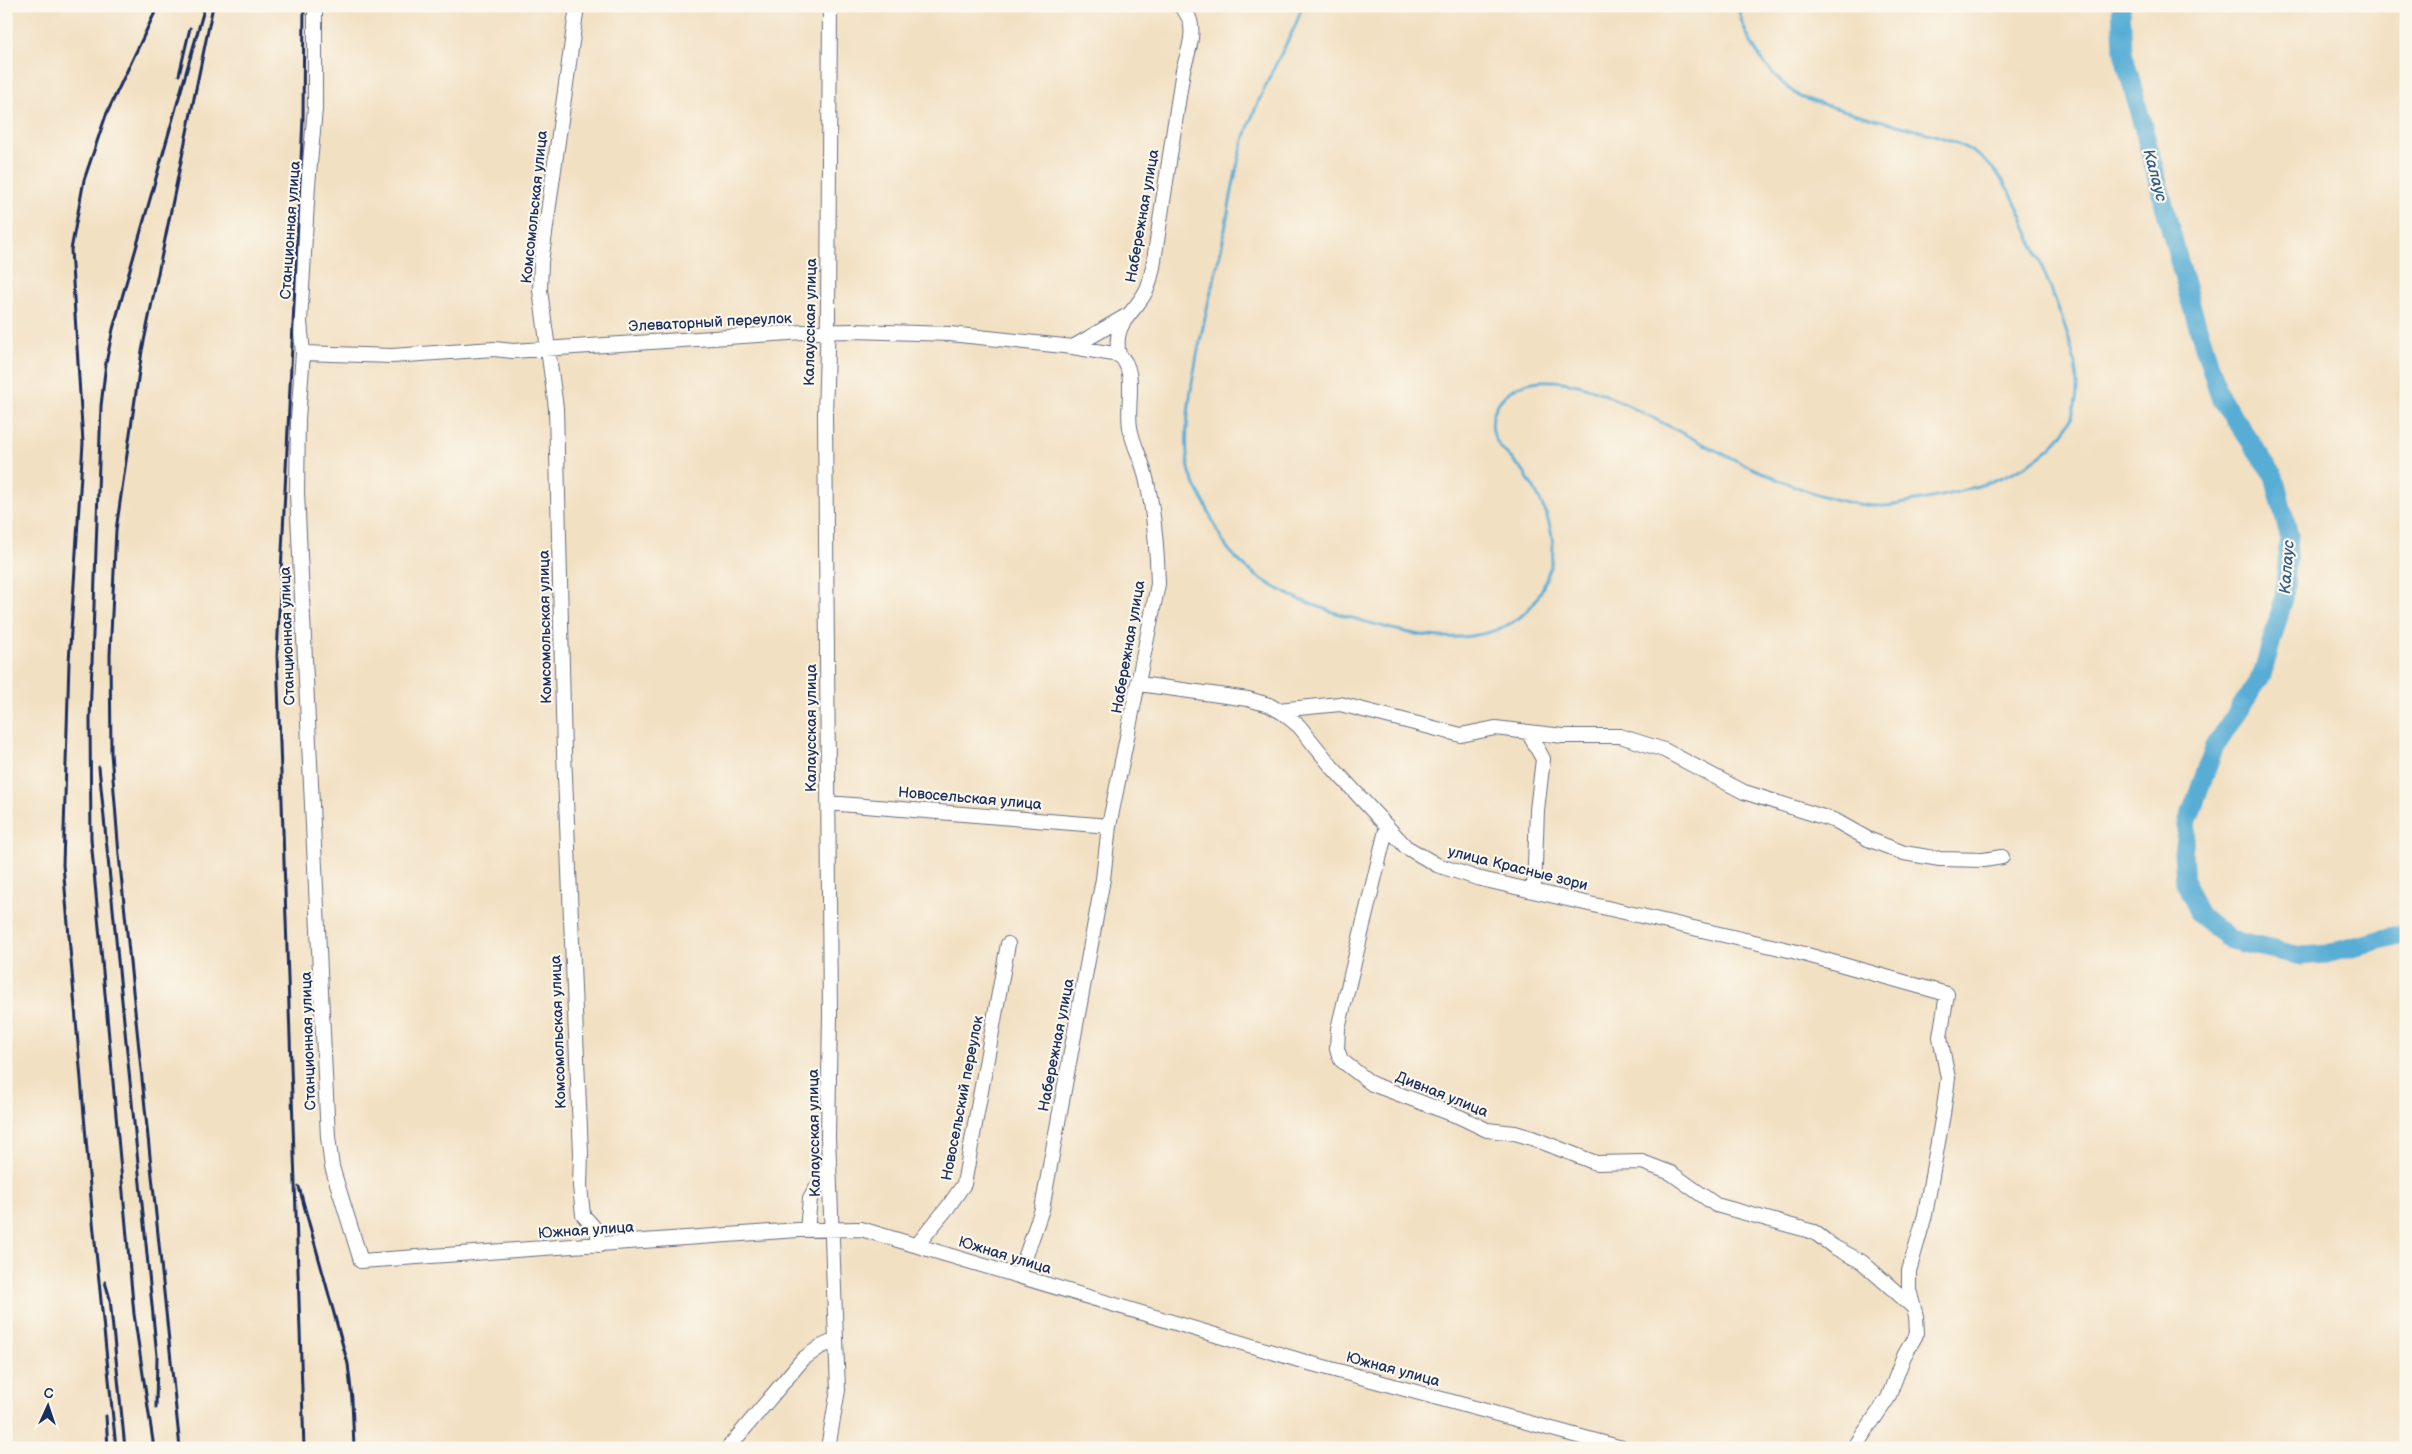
<svg xmlns="http://www.w3.org/2000/svg" width="2412" height="1454" font-family="'Balsamiq Sans',sans-serif">
<rect width="100%" height="100%" fill="#fbf7ec"/>
<filter id="ink" filterUnits="userSpaceOnUse"><feTurbulence type="fractalNoise" baseFrequency=".02" numOctaves="2"/><feDisplacementMap in="SourceGraphic" scale="10" xChannelSelector="R" yChannelSelector="G"/><feConvolveMatrix kernelMatrix="1 2 1 2 8 2 1 2 1" color-interpolation-filters="sRGB"/></filter>
<filter id="wash" filterUnits="userSpaceOnUse"><feTurbulence type="fractalNoise" baseFrequency=".0096" numOctaves="4" result="noise"/><feDisplacementMap in="SourceGraphic" scale="20" xChannelSelector="R" yChannelSelector="G"/><feGaussianBlur stdDeviation="1.12" result="paint"/><feColorMatrix in="noise" values="0 0 0 0 0 0 0 0 0 0 0 0 0 0 0 0 0 1.4 0 .05"/><feComposite in="paint" operator="in"/></filter>
<g filter="url(#wash)">
<rect width="100%" height="100%" fill="#f2e0c2"/>
<g fill="none" stroke-linecap="round" stroke-linejoin="round">
<!-- stream -->
<path stroke="#59add5" stroke-width="3" d="M1302 6 1296 24C1280 57 1261 91 1249 125 1235 163 1230 206 1222 245 1210 299 1174 427 1191 476 1195 486 1201 496 1206 506 1212 519 1218 534 1226 546 1252 582 1299 601 1339 614 1380 626 1428 642 1471 636 1507 631 1534 615 1546 579 1550 569 1553 558 1553 547 1552 521 1539 495 1525 474 1516 459 1496 450 1493 431 1488 402 1513 383 1540 381 1579 379 1611 397 1645 414 1710 446 1811 507 1883 506 1893 506 1905 503 1916 501 1972 491 2066 468 2076 401 2083 360 2055 300 2040 262 2024 225 2013 181 1980 157 1955 138 1926 133 1897 125 1865 116 1832 108 1800 97 1771 77 1744 42 1738 6"/>
<!-- river -->
<path stroke="#59add5" stroke-width="19" d="M2121 6 2123 52 2189 298 2220 397 2274 476 2289 535 2284 598 2262 675 2215 746 2187 824 2183 853 2185 882 2199 914 2230 940 2301 956 2326 954 2406 933"/>
</g>
</g>
<g filter="url(#ink)">
<g fill="none" stroke-linecap="round" stroke-linejoin="round">
<!-- minor casing -->
<g stroke="#666d81" stroke-width="16">
<path id="minor" d="M315 6V109L308 185 300 322 303 353 298 419 297 493 328 1137 332 1167 361 1261 798 1230 861 1229 1309 1363 1622 1448
M577 6 541 262 540 290 556 408 564 753 581 1153 580 1186 583 1215 597 1231 600 1245
M1073 347 1126 316
M303 353 392 356 494 349 513 351 804 332 854 331 950 334 1073 347 1119 355
M1139 684 1248 699 1269 705 1283 713 1299 726 1332 767 1406 847 1437 865 1477 878 1793 951 1947 994 1940 1037 1948 1078 1943 1114 1925 1215 1909 1271V1290L1916 1316 1917 1333 1904 1356 1888 1398 1854 1448
M1278 710 1340 704 1461 735 1495 728 1563 736H1620L1664 750 1744 792 1836 821 1868 839 1904 853 1940 859 1984 860 2002 857
M1528 732 1543 759 1537 810 1534 891
M828 803 1109 826
M1387 826 1338 1029 1337 1049 1341 1060 1372 1084 1460 1117 1487 1130 1515 1133 1532 1138 1596 1163 1642 1162 1671 1173 1716 1205 1814 1232 1834 1247 1862 1262 1912 1306
M807 1230 810 1199 830 1164
M917 1245 948 1207 964 1184 1008 944
M1019 1276 1042 1209 1103 879 1109 826 1158 584C1157 546 1154 507 1144 470 1140 456 1132 442 1130 427 1126 405 1138 370 1119 355 1112 322 1133 316 1146 291 1150 284 1151 275 1153 267L1183 70C1189 50 1200 22 1180 6
M728 1448 803 1359 820 1347 836 1340
M828 1448 838 1390 828 1137 830 1014 825 415 828 317 830 6"/>
</g>
<!-- minor -->
<use href="#minor" stroke="#fff" stroke-width="14"/>
<!-- rail -->
<path stroke="#1b2f5e" stroke-width="3" d="M304 6 303 119 277 655 304 1448
M179 75 190 28
M99 767 157 1356 156 1408
M299 1187 348 1364 352 1399 354 1448
M105 1282 110 1299 125 1448
M106 1416 108 1448
M116 1448 93 1222 63 865 69 662 83 443 71 250 84 180 106 115 158 6
M154 1448 134 1314 91 839 90 720 101 406 106 363 113 329 205 6
M180 1448 119 855 111 753 110 655 116 530 142 351 213 6"/>
</g>
</g>
<g text-anchor="middle" stroke-width="4.5" stroke-linejoin="round" paint-order="stroke">
<!-- street labels -->
<g font-size="15" fill="#1b2f5e" stroke="#fbf7ec">
<text transform="translate(534 207) rotate(-84)" y="5">Комсомольская улица</text>
<text transform="translate(1142 216) rotate(-80)" y="5">Набережная улица</text>
<text transform="translate(290 230) rotate(-86)" y="5">Станционная улица</text>
<text transform="translate(710 322) rotate(-3)" y="5">Элеваторный переулок</text>
<text transform="translate(810 322) rotate(-89)" y="5">Калаусская улица</text>
<text transform="translate(545 627) rotate(-91)" y="5">Комсомольская улица</text>
<text transform="translate(287 636) rotate(-92)" y="5">Станционная улица</text>
<text transform="translate(1128 647) rotate(-80)" y="5">Набережная улица</text>
<text transform="translate(811 728) rotate(-90)" y="5">Калаусская улица</text>
<text transform="translate(970 798) rotate(5)" y="5">Новосельская улица</text>
<text transform="translate(1518 868) rotate(14)" y="5">улица Красные зори</text>
<text transform="translate(558 1032) rotate(-92)" y="5">Комсомольская улица</text>
<text transform="translate(308 1041) rotate(-92)" y="5">Станционная улица</text>
<text transform="translate(1056 1045) rotate(-79)" y="5">Набережная улица</text>
<text transform="translate(1442 1094) rotate(22)" y="5">Дивная улица</text>
<text transform="translate(962 1098) rotate(-79)" y="5">Новосельский переулок</text>
<text transform="translate(814 1133) rotate(-91)" y="5">Калаусская улица</text>
<text transform="translate(586 1230) rotate(-4)" y="5">Южная улица</text>
<text transform="translate(1005 1255) rotate(17)" y="5">Южная улица</text>
<text transform="translate(1393 1369) rotate(15)" y="5">Южная улица</text>
</g>
<!-- water labels -->
<g font-size="16" font-style="italic" fill="#315b88" stroke="#fbf7ec">
<text transform="translate(2156 175) rotate(75)" y="6">Калаус</text>
<text transform="translate(2286 567) rotate(-86)" y="6">Калаус</text>
</g>
</g>
<!-- margin -->
<rect width="2412" height="1454" fill="none" stroke="#fbf7ec" stroke-width="25"/>
<!-- north arrow -->
<g transform="translate(48 1406) rotate(3)" stroke="#fbf7ec" stroke-width="4" paint-order="stroke">
<path d="M0-4L9 19L0 12L-9 19Z" fill="#1b2f5e"/>
<text y="-8" font-size="14" font-weight="bold" text-anchor="middle" fill="#1b2f5e">С</text>
</g>
</svg>
